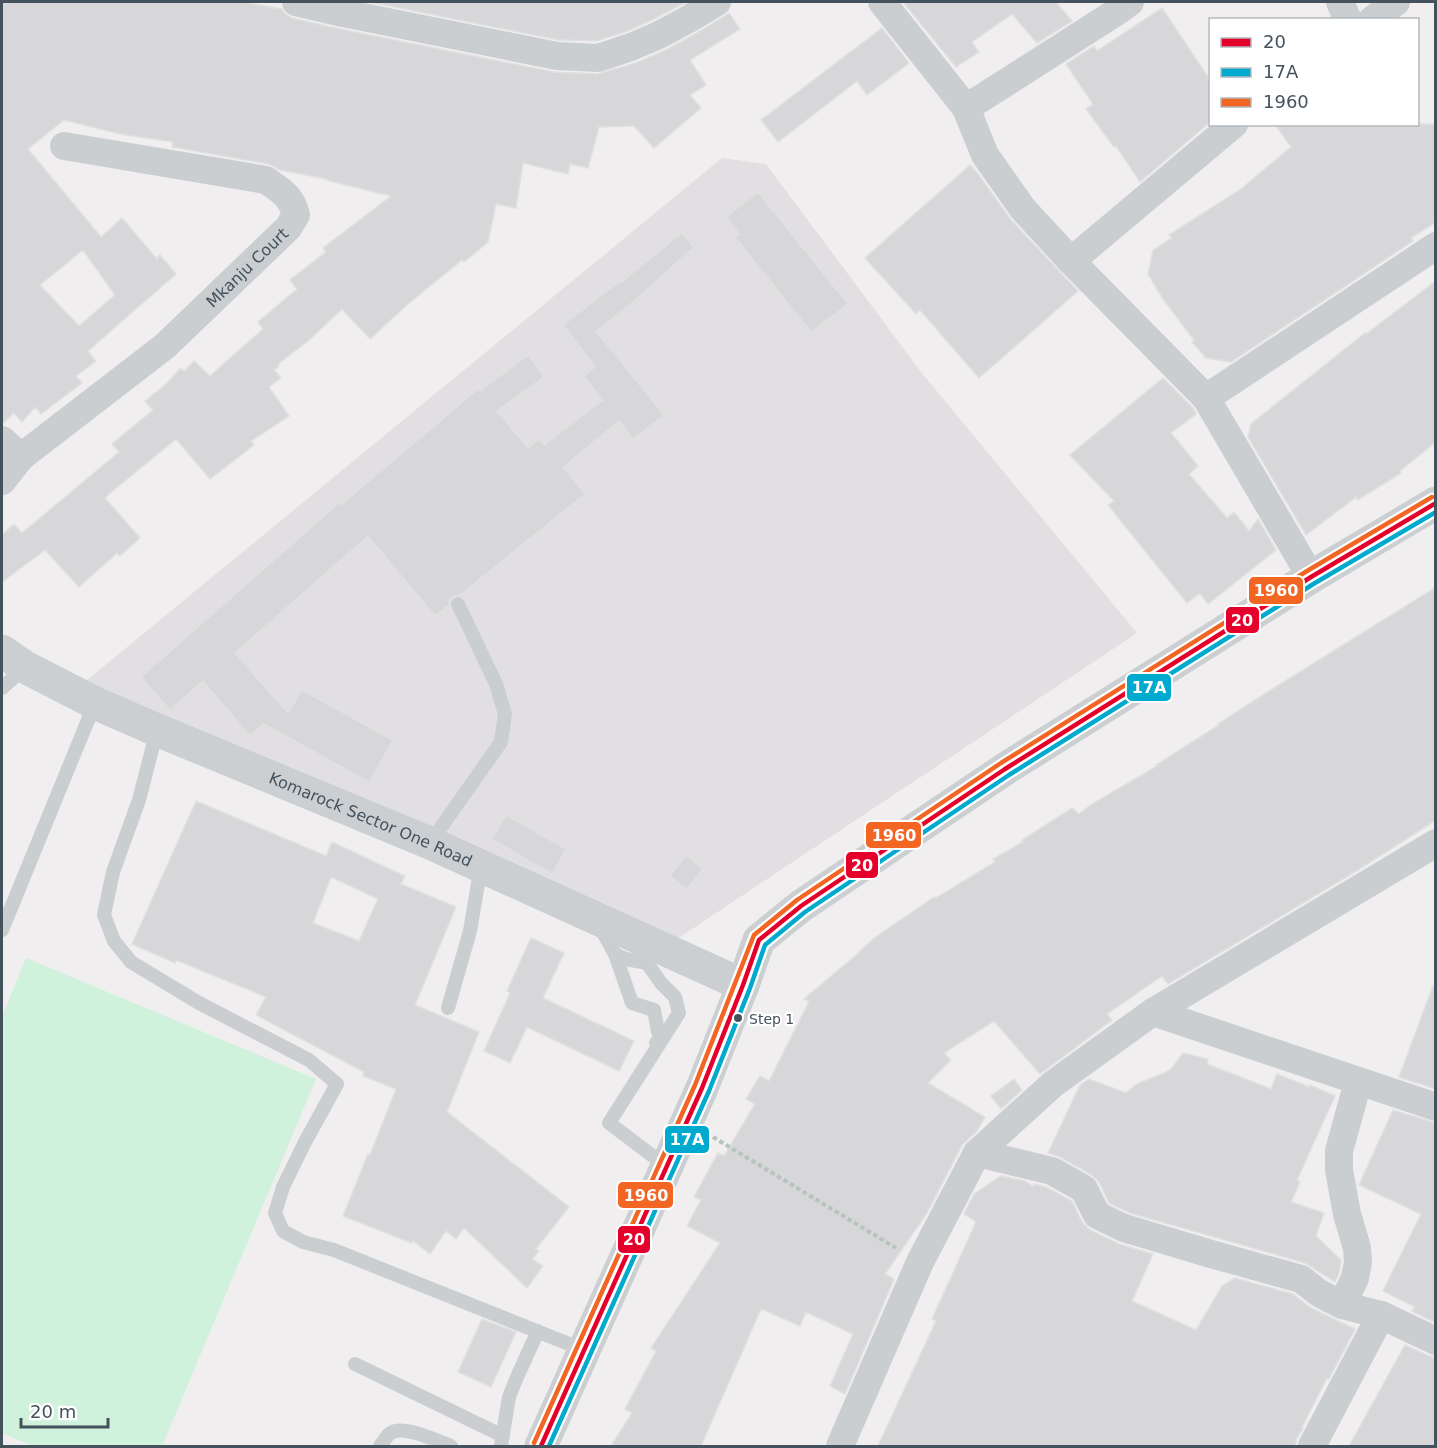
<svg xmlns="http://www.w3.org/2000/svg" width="1437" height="1448" font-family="'DejaVu Sans',sans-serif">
<rect width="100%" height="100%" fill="#f0eeee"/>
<!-- education -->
<path fill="#e1dfe1" d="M722 158 766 164 921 372 1137 633 647 959 81 685Z"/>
<!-- green -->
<path fill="#d0f1db" d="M26 958 316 1079 162 1446H34L2 1433V1017Z"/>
<!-- building -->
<path fill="#d7d6d9" stroke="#e1e0e1" stroke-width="1.5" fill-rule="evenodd" d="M2 2H242L282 9 285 14 292 18 340 29 554 72 597 74 636 63 666 50 695 34 725 16 729 13 740 29 690 60 706 85 690 95 701 108 654 148 634 126 599 127 588 168 570 164 568 174 523 163 516 208 496 204 488 242 464 262 462 260 408 304 370 339 342 309 308 341 278 364 279 366 274 370 281 378 269 387 289 416 251 441 254 445 210 479 176 439 109 494 105 498 140 538 120 556 117 553 79 587 45 550 2 582V535L14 524 22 533 119 452 112 444 153 410 145 401 165 385 181 368 184 371 194 361 210 376 263 329 258 322 297 289 290 280 326 252 323 248 391 196 326 180 327 179 280 170 269 164 172 147 173 142 120 134 64 120 28 149 101 237 122 218 157 259 160 255 176 274 88 351 96 361 76 376 82 383 41 414 35 407 22 422 14 413 2 424ZM83 250 115 295 79 326 40 285Z
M370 2H686L652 20 625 32 596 41 559 40Z
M903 2H1056L1072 21 1037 43 1012 14 972 42 979 52 956 67Z
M1162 8 1210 80V122L1140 182 1116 146 1114 147 1086 109 1093 104 1066 64 1094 46 1097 51Z
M882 28 909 63 867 95 857 81 778 142 761 120Z
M1275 124H1436V222L1411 238 1413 241 1231 362 1206 358 1192 342 1194 340 1163 299 1148 274 1153 250 1172 238 1169 235 1241 189 1291 147Z
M970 165 978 174 1011 220 1078 291 979 378 920 310 916 314 865 258Z
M758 192 848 304 811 332 735 237 739 234 726 217Z
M682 233 694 247 633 302 596 331 664 415 633 439 619 421 563 467 585 494 460 595 454 596 450 599 449 605 435 616 368 536 235 653 288 713 302 690 393 740 369 782 264 724 250 736 203 681 170 710 141 677 340 502 342 504 478 389 480 391 528 355 544 377 497 411 528 448 539 439 544 445 603 400 584 376 595 367 563 325 619 282 620 283Z
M1436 281V442L1400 471 1401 473 1358 500 1356 497 1306 535 1248 437 1251 424 1365 333 1366 334Z
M1163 378 1193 408 1196 414 1171 433 1198 466 1189 474 1227 518 1234 512 1249 531 1258 519 1276 550 1208 604 1200 593 1187 603 1108 505 1114 501 1070 455Z
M1436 587V820L1358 870 1168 984 1162 976 1107 1014 1112 1020 1040 1074 994 1021 944 1053 951 1060 928 1083 985 1117 977 1131 962 1145 927 1213 885 1274 894 1279 845 1394 830 1386 853 1334 806 1312 800 1326 761 1309 701 1446H611L632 1413 625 1409 656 1351 651 1348 720 1243 687 1226 701 1200 694 1197 718 1153 724 1156 755 1104 746 1099 760 1076 769 1081 809 1002 804 999 855 956 873 939 934 897 936 898 995 862 993 859 1023 842 1022 840 1072 808 1079 814 1092 804 1157 766 1156 765 1219 725 1218 724 1266 693Z
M196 801 326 856 332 842 405 876 401 884 456 907 415 1005 479 1032 447 1112 569 1207 536 1249 539 1251 532 1259 543 1266 527 1288 464 1228 456 1239 446 1231 430 1254 413 1241 412 1243 343 1216 368 1154 370 1155 396 1089 363 1076 364 1072 256 1015 266 997 176 960 175 963 132 944ZM331 877 378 899 359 941 313 923Z
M506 815 566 849 552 874 492 839Z
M686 855 703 869 687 889 670 876Z
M531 938 564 953 543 998 634 1041 619 1071 527 1027 510 1063 484 1051 510 993 507 991Z
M1433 986H1436V1089L1399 1077Z
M1183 1053 1208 1059 1207 1064 1271 1089 1277 1074 1309 1087 1310 1085 1335 1096 1297 1180 1300 1182 1291 1202 1324 1213 1316 1236 1341 1260 1339 1273 1335 1282 1305 1263 1130 1213 1109 1203 1099 1182 1092 1175 1060 1157 1048 1153 1080 1085 1089 1079 1126 1093 1137 1084 1166 1072 1172 1068Z
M1014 1079 1022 1090 1001 1109 991 1096Z
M1393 1110 1436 1123V1323L1412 1311 1415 1307 1383 1291 1421 1214 1359 1185Z
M1001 1176 1025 1181 1033 1187 1034 1184 1046 1187 1072 1201 1082 1222 1090 1230 1119 1244 1153 1254 1132 1301 1196 1330 1222 1286 1235 1278 1293 1294 1311 1308 1355 1329 1329 1379 1327 1378 1302 1427 1303 1428 1297 1438 1295 1446H878L936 1321 932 1319 976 1222 964 1214 974 1194Z
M482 1319 516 1332 491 1387 458 1372Z
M1405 1345 1429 1356 1436 1357V1446H1349Z"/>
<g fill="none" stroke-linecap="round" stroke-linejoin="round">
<!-- path -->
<path stroke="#b6c4bf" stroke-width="4" stroke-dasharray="4.5 3" stroke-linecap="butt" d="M713 1137 896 1248"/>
<!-- service -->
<path stroke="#caced0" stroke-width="14" d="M2 688 25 667
M157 730 139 800 113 872 104 915 114 941 131 962 199 1003 309 1060 337 1084 305 1142 283 1187 275 1213 283 1231 303 1242 334 1250 584 1350
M430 843 501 742 505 714 496 684 458 604
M599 925 615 954 626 959 647 963 661 983 675 997 679 1013 609 1123 666 1166
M2 930 95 703
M615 954 632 1003 654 1010 658 1032 662 1036 656 1043
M448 1008 470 931 481 866
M355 1364 503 1436
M380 1446C383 1443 386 1437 389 1434 402 1423 437 1441 451 1446
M501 1446 509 1397 517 1377 538 1331"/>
<!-- minor -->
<g stroke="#caced0" stroke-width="28">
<path d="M296 2 343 13 557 56 598 58 631 47 659 35 687 20 717 2"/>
<path d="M882 2 966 108 985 155 1023 209 1071 261 1206 398 1311 577"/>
<path d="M1340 2 1348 20"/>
<path d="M1372 20 1396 2"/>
<path d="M966 108 1121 9 1130 2"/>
<path d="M1071 261 1234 124"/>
<path d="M1206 398 1436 246"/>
<path d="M2 440 21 457"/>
<path id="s1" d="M2 481 21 457 165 346 288 228 296 215C291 195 281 191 266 180L64 146"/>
<path d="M1153 1012 1436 1107"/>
<path d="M977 1153 1052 1171 1084 1189 1097 1215 1124 1228 1211 1254 1301 1279 1319 1293 1342 1305 1381 1315 1436 1341"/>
<path d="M1342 1305 1355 1278 1358 1262 1357 1248 1347 1214 1339 1170V1151L1358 1082"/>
<path d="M840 1446 920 1262 977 1153 1053 1084 1153 1012 1436 843"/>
<path d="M1312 1446 1381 1315"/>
</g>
<!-- secondary -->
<g stroke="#cbcfd2" stroke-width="33">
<path id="s2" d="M2 651 25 667 95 703 157 730 430 843 743 985"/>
<path d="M541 1446 702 1088 743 985 759 940 801 906 1005 769 1311 577 1436 503"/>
</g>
<!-- bus-1 casing -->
<g stroke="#fff" stroke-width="9">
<path id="bus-1" d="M541 1446 702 1088 743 985 759 940 801 906 1005 769 1311 577 1436 503"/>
</g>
<!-- bus-2 casing -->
<g stroke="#fff" stroke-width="9">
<path id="bus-2" d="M549 1446 709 1091 750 988 765 945 805 912 1009 775 1315 583 1436 512"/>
</g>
<!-- bus-3 casing -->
<g stroke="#fff" stroke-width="9">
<path id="bus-3" d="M534 1443 695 1085 754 935 797 900 1001 763 1307 571 1432 497"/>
</g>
<!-- bus-1 -->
<use href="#bus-1" stroke="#e4002b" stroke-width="4.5"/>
<!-- bus-2 -->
<use href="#bus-2" stroke="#00a9ce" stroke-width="4.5"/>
<!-- bus-3 -->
<use href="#bus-3" stroke="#f26522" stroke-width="4.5"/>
</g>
<!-- markers -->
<circle fill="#43525d" stroke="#fff" stroke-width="2" cx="738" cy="1018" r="5"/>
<g text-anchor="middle" stroke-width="4.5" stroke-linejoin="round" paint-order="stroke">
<!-- bus labels -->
<g font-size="14" fill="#43525d" stroke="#fff" text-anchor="start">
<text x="749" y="1024">Step 1</text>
</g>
<!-- street labels -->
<g font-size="16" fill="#43525d" stroke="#fff">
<text dy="6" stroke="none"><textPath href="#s1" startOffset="326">Mkanju Court</textPath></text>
<text dy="6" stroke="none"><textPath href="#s2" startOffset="406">Komarock Sector One Road</textPath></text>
</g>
</g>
<g stroke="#fff" stroke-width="2">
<rect x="1248" y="576" width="56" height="29" rx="6" fill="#f26522"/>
<rect x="1225" y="606" width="35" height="28" rx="6" fill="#e4002b"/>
<rect x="1126" y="673" width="46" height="29" rx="6" fill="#00a9ce"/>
<rect x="865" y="821" width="57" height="28" rx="6" fill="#f26522"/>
<rect x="845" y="851" width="34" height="28" rx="6" fill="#e4002b"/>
<rect x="664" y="1125" width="46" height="29" rx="6" fill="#00a9ce"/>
<rect x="617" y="1181" width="57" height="28" rx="6" fill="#f26522"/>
<rect x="617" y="1225" width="34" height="29" rx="6" fill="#e4002b"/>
</g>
<g font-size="16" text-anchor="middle" font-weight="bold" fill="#fff">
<text x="1276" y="596">1960</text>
<text x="1242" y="626">20</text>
<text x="1149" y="693">17A</text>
<text x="894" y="841">1960</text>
<text x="862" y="871">20</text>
<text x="687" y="1145">17A</text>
<text x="646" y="1201">1960</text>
<text x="634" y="1245">20</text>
</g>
<!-- border -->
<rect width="1437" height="1448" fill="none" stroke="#43525d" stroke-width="6"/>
<!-- legend -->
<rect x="1209" y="18" width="210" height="108" fill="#ffffff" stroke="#b4babe" stroke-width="1.5"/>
<rect x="1221" y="38" width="30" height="9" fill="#e4002b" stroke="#b4babe" stroke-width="1.5"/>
<text x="1263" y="48" font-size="18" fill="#43525d">20</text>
<rect x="1221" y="68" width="30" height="9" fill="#00a9ce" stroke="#b4babe" stroke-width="1.5"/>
<text x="1263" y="78" font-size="18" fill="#43525d">17A</text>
<rect x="1221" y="98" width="30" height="9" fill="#f26522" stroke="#b4babe" stroke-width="1.5"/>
<text x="1263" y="108" font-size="18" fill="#43525d">1960</text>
<!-- scale -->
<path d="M21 1418v9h87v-9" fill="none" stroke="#43525d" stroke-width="3"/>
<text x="30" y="1418" font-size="18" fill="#43525d" stroke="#ffffff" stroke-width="4.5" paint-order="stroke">20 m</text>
</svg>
